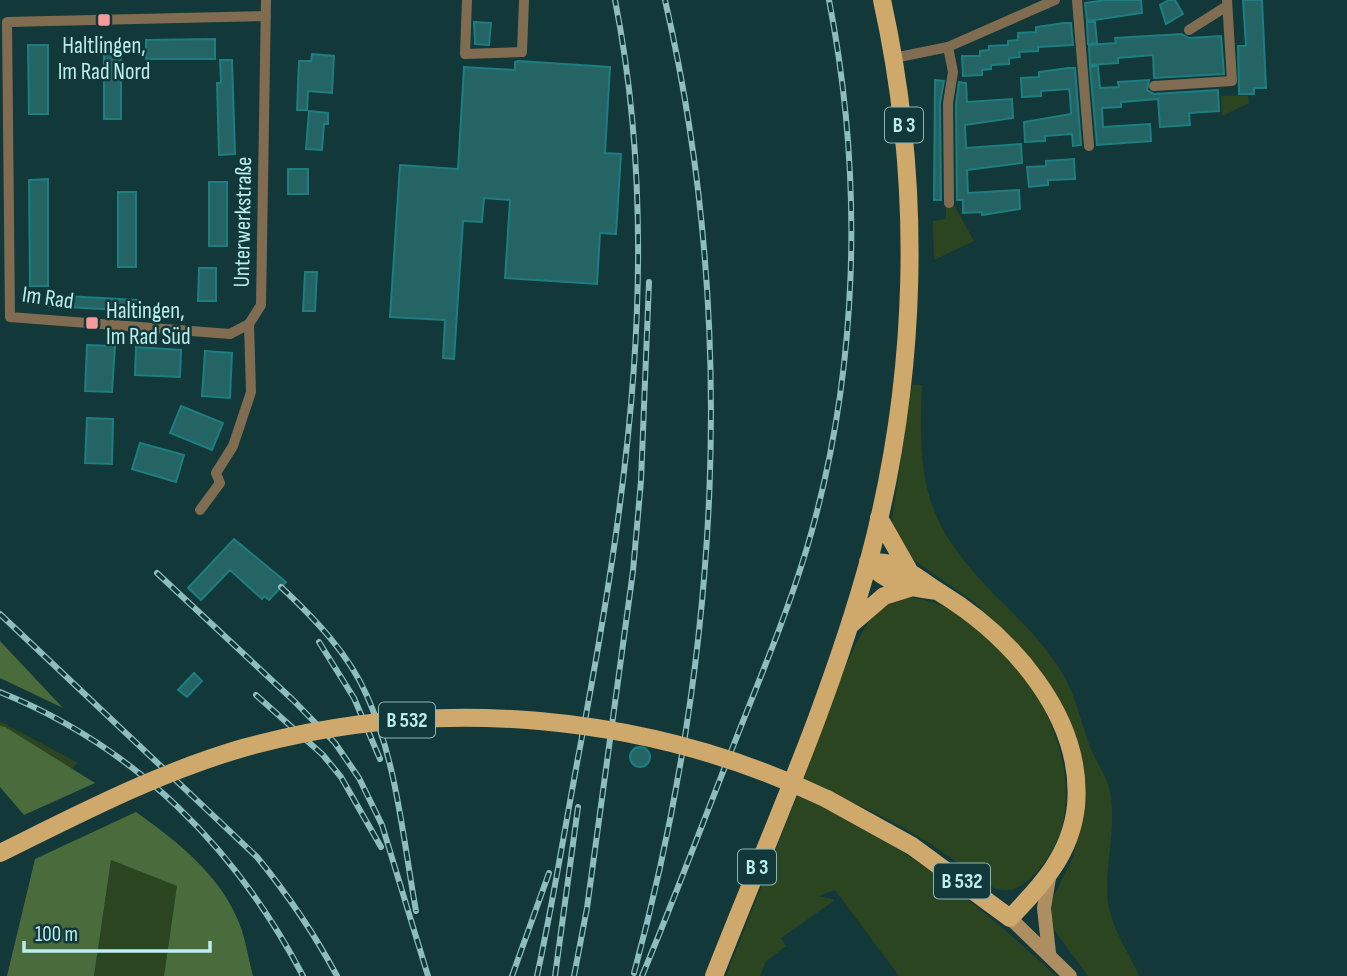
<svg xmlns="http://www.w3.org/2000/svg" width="1347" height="976" font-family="'Sofia Sans Condensed',sans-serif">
<rect width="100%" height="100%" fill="#123839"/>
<!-- green -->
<path fill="#2c4521" d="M1248 95 1249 103 1222 116 1221 96Z
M953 203 974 241 934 260 933 221 946 219V204Z
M912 385H922C917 489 927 528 1002 602 1027 627 1052 652 1068 684 1079 706 1083 732 1093 754 1100 768 1109 781 1111 797 1116 833 1104 868 1108 903 1112 929 1129 953 1139 976H1088L1055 931 1051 914 1053 898 1073 857 1081 823 1085 792 1080 756 1043 677 1023 650 973 601 908 556 891 526Z
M906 597C1011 604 1117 783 1039 869 1030 879 1018 892 1003 890 987 889 971 872 958 863 911 827 857 804 803 781 819 740 850 639 877 611 884 603 895 600 906 597Z
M0 721 78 763 72 769 0 726Z
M797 796C894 835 980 905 1056 976H899L835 890 819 896 835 900 781 938 786 946 766 961 760 976H726Z
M111 860 177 886 164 976H94Z"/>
<!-- forest -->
<path fill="#4a6c3c" d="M0 641 63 708 0 678Z
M0 726 5 727 95 783 24 815 0 787Z
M136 812C174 839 218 873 237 918 245 935 248 957 253 976H164L177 886 111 860 94 976H7L35 859Z"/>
<!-- building -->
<path fill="#256465" stroke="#1c7e80" stroke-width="2" d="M1105 0H1141L1142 13 1087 21 1085 3Z
M1169 0H1175L1183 14 1166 24 1160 5Z
M1243 0H1262L1266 88H1254V94H1239L1238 46H1246Z
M474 22 491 23 489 45 475 44Z
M1087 22H1095L1097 43 1088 44Z
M1064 23H1071L1073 45 1038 47V51L1019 52 1020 57 1009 58V64L991 65V69L982 70V75L963 76 962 56H980V51L989 50V46L1008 45V41L1018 40V33L1036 32V27Z
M1182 34 1189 38 1221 36 1224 74 1154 78 1153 55 1118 58V63L1090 65 1089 45 1116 43 1115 38Z
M215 39V59H146V40Z
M28 45H48V114H29Z
M104 53H121V119H104Z
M312 54 334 56 332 93 308 91 307 110H297L299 61H311Z
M220 60H232L235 154 219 155 217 83H221Z
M518 61 610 67 605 153 621 154 616 234 600 233 597 284 505 278 510 200 484 198 482 222 463 221 454 359 443 358 445 320 390 317 400 165 458 169 464 67 515 70V62Z
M1098 66 1100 88 1119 87 1118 82 1149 80 1147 90 1154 94 1218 90 1219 111 1189 113 1190 125 1160 127 1158 99 1121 102V107L1102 108 1103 127 1150 124 1151 141 1097 145 1090 67Z
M1068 68H1075L1081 145 1073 146 1072 134 1045 136V141L1025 142 1024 122 1071 114 1070 95 1069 89 1041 91V96L1022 97 1021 78 1039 77V72Z
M935 80 944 81 940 103 941 200H934Z
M959 82 966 83 967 102 1012 99 1013 118 965 125 966 148 1021 144 1022 163 967 170 968 193 1019 190 1020 209 982 215V212L963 213V200H957L956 104Z
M309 111 328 113V124H324L322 150 306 149Z
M1074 159 1075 179 1048 180V185L1029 187 1027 167 1046 166V161Z
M288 169H308V194H288Z
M48 179V286H30L29 180Z
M209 182H227V246H209Z
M118 192H136V267H118Z
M199 268H216V301H198Z
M305 272H317L315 311H303Z
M48 295 137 300V311L48 306Z
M87 345 115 346 112 392 85 391Z
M136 347 181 350 180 377 135 375Z
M205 351 232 353 230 398 202 396Z
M181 406 223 423 212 450 170 433Z
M87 418 113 419 112 464 85 463Z
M140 443 184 455 176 482 132 469Z
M234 539 286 582 269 600 264 596 262 599 230 570 201 600 188 588Z
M194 673 202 681 187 697 178 690Z
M630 757a10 10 0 1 1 20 0a10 10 0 1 1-20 0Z"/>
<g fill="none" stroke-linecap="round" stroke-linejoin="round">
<!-- street -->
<path stroke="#806d51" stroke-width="10" d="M467 0 465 54 522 52 524 0
M1077 0 1089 146
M1189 30 1227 6
M948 47 953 72 948 103 949 203
M894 58 948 47 1055 0
M1154 86 1232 81 1227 0
M249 324 230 334 10 317 7 22 266 16
M200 510 220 483 216 473 233 446 251 392 249 324 261 305 266 0"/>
<!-- secondary -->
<path stroke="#ad8e61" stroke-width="14" d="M1049 878 1044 908 1049 953
M1010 918 1070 976"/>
<!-- primary -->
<path stroke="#cfa86c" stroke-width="18" d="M879 518 908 569
M868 562C886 584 909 588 937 591
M849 626 884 596 910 588
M827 799 912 846 1010 918C1042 885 1071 854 1076 806 1084 716 1010 635 939 592 911 575 904 561 868 562
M714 976C768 839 830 702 869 560 918 377 923 185 882 0"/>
<!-- rail casing -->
<g stroke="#8dbdbe" stroke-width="6">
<path id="rail" d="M157 573 293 700 335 743 359 778 382 825 428 976
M281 587C314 618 349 654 367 696 397 763 403 839 416 911
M0 614 257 857C288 895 314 933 337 976
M319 642 354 698 380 759
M0 692C136 747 236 848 303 976
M256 695 323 755 341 777 381 847
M634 973C720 656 739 321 665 0
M512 976 549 873
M537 976C554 898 566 820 581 742 627 496 664 247 615 0
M555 976 578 807
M574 976 587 908 633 571 641 481 649 282
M642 976C674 900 703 822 734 744 759 680 786 617 806 551 859 375 864 180 829 0"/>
</g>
<!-- rail -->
<use href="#rail" stroke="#123839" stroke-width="3.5" stroke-dasharray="10" stroke-linecap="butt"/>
<!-- primary-bridge -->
<path stroke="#cfa86c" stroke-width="18" d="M0 853C79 814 157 773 243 748 435 694 647 713 827 799"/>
</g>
<!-- markers -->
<g fill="#f59b9e" stroke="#123839" stroke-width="2.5">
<rect x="97" y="13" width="14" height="14" rx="3.5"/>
<rect x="85" y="316" width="14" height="14" rx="3.5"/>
</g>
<g text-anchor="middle" stroke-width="5" stroke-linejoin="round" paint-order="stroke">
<!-- shield labels -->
<g fill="#123839" stroke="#88b7b8" stroke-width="2">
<rect x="885" y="107.5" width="38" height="35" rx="5"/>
<rect x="379" y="702.5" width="56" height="35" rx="5"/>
<rect x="738" y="849.5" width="38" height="35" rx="5"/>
<rect x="934" y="863.5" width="56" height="35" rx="5"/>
</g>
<g font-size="21" font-weight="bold" fill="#baeeef">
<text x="904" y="132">B 3</text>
<text x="407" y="727">B 532</text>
<text x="757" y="874">B 3</text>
<text x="962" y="888">B 532</text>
</g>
<!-- poi labels -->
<g font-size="23" fill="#baeeef" stroke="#123839">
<text x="104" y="53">Haltlingen,<tspan x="104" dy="26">Im Rad Nord</tspan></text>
<text x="106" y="318" text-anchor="start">Haltingen,<tspan x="106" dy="26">Im Rad Süd</tspan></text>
</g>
<!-- street labels -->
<g font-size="23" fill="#baeeef" stroke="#123839">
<text transform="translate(242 222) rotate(-89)" y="8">Unterwerkstraße</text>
<text transform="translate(48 297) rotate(8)" y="8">Im Rad</text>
</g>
</g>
<!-- scale -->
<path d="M24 941v10h186v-10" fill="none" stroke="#baeeef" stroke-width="3.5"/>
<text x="35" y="941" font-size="21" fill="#baeeef" stroke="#123839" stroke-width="5" paint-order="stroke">100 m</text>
</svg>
